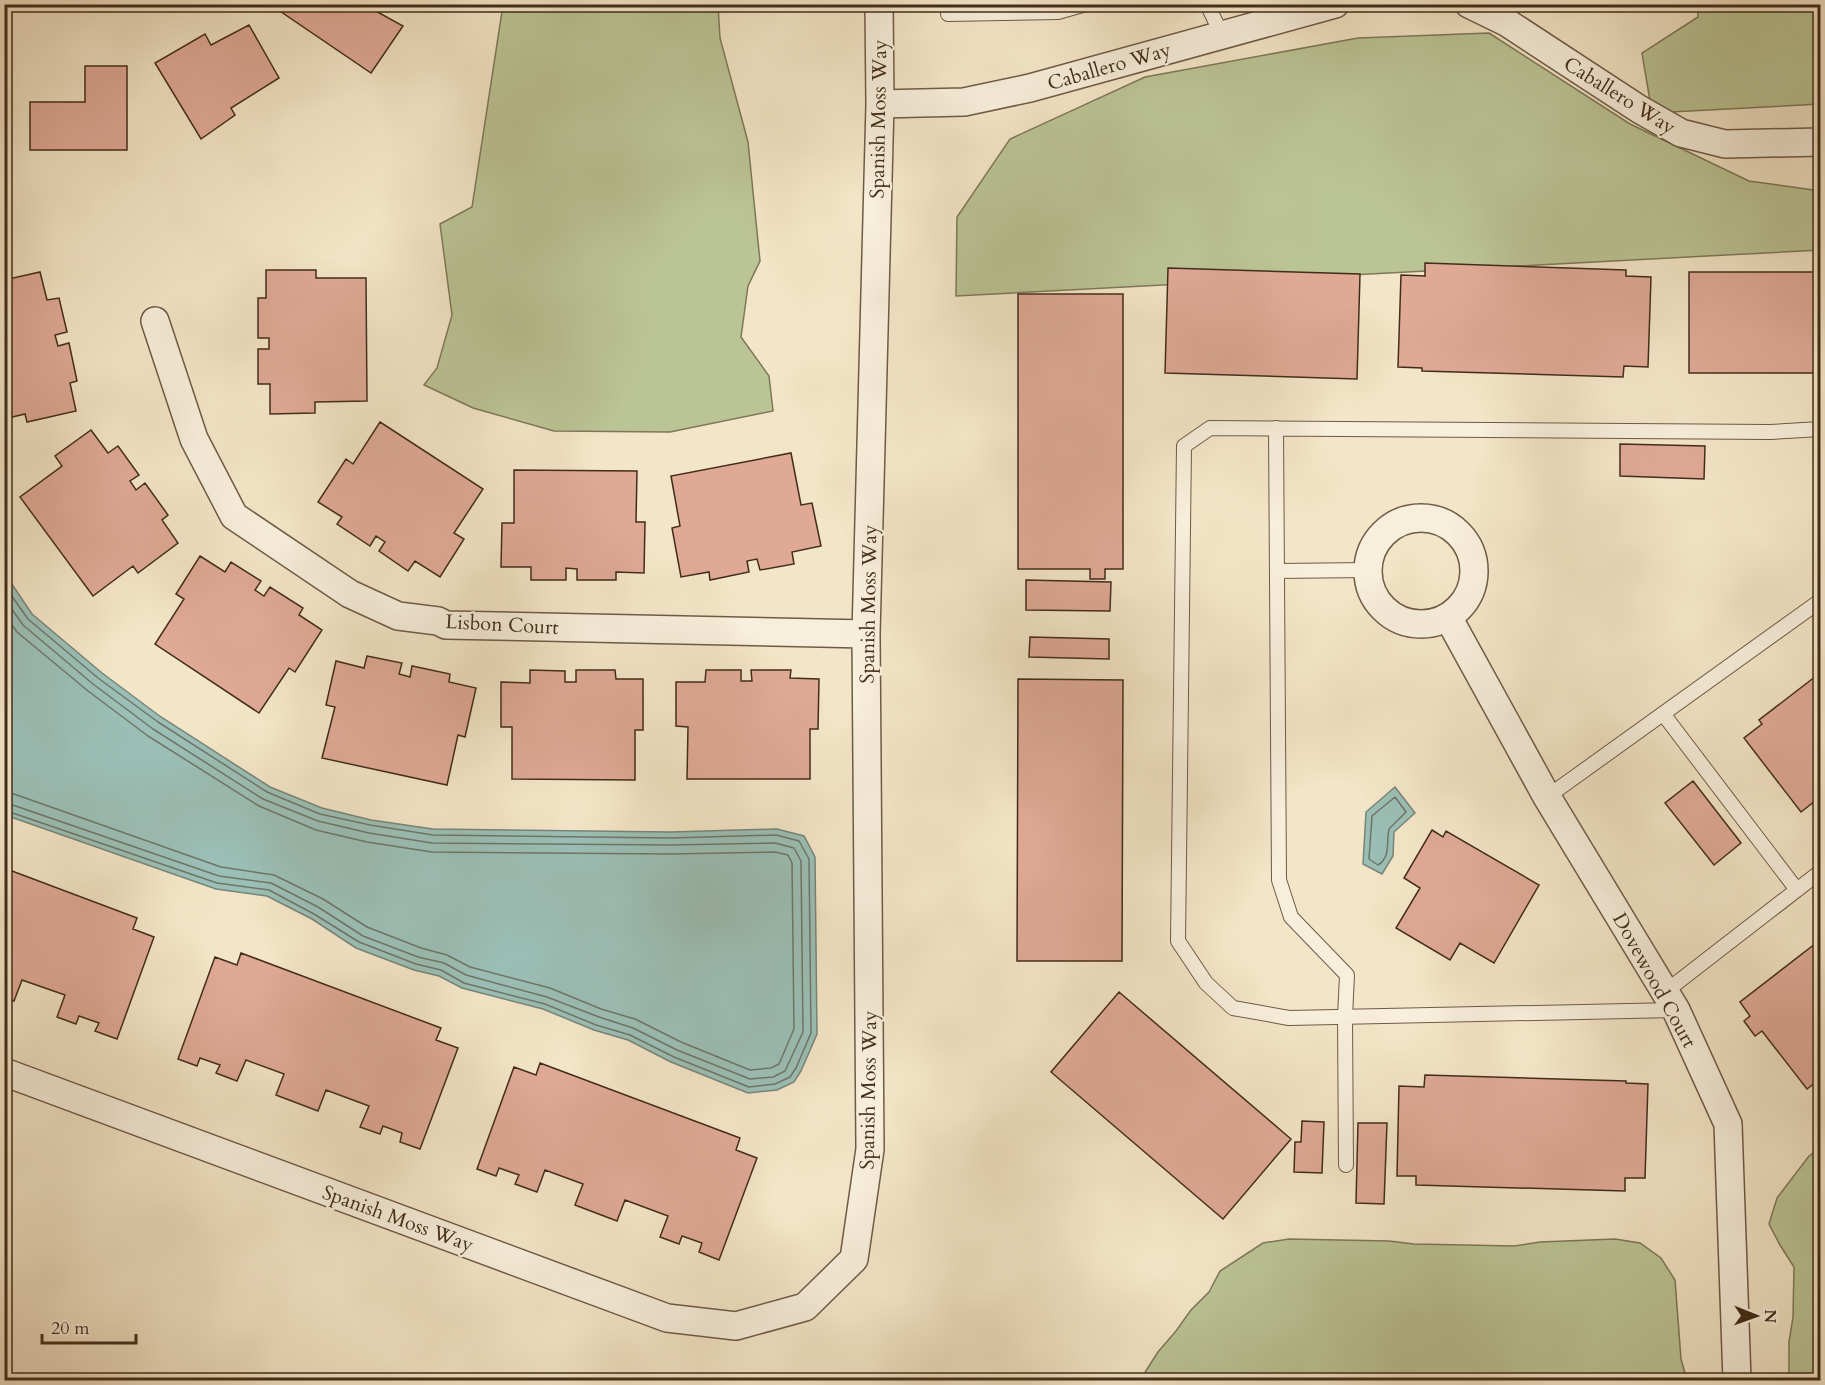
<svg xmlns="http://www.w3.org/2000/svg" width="1825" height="1385" font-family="Cardo,serif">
<rect width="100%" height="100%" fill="#f3e5c7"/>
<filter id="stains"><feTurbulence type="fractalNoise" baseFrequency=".00333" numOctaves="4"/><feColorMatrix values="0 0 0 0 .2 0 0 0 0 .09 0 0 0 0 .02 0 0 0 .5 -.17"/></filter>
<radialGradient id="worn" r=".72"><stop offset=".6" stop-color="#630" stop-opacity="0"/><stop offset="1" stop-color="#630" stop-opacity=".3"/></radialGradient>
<!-- green -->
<path fill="#bbc495" stroke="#7e7858" stroke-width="1.5" d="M503 5H718L720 38 748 142 760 261 748 286 741 337 769 376 773 411 670 432 554 431 473 408 424 385 437 368 452 315 440 224 472 207Z
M1698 5H1820V104L1652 113 1642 53 1698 17Z
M1489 33 1630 124 1749 181 1820 191V250L956 296 957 217 1010 139 1145 77 1358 38Z
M1820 1148V1380H1789V1342L1793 1317 1794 1267 1780 1245 1769 1224 1777 1198 1809 1156Z
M1289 1239 1389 1241 1414 1244 1514 1246 1540 1242 1615 1239 1640 1243 1661 1258 1675 1280 1681 1359 1687 1380H1140L1158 1352 1176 1331 1191 1310 1209 1292 1220 1271 1263 1243Z"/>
<!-- water -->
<path fill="#9bbfb6" stroke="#778578" stroke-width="1.5" d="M5 574 32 614 102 673 161 717 270 787 322 808 371 820 433 829 671 832 777 829 804 836 815 857 817 1034 801 1071 794 1082 777 1090 748 1093 671 1062 628 1040 594 1030 543 1009 462 988 439 976 414 970 356 948 312 919 267 896 216 889 5 815Z
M1395 787 1415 813 1394 832 1393 856 1382 874 1363 864 1366 812Z"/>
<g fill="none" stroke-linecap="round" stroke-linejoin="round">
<!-- shore -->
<path stroke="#6e7668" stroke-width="1.5" d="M4 585 28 619 98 678 158 722 267 792 320 814 370 825 433 835 671 838 776 835 799 841 809 859 811 1033 796 1068 790 1077 775 1084 749 1087 674 1057 630 1035 596 1025 545 1004 464 983 441 970 416 964 359 942 314 914 269 890 217 883 4 810
M4 598 23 625 93 684 153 729 263 799 318 821 369 833 432 843 671 845 775 843 794 848 801 861 803 1032 785 1071 773 1077 750 1079 677 1050 633 1028 599 1017 547 997 466 975 444 963 418 957 363 936 318 907 271 883 219 876 4 802
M4 614 17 632 88 691 148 736 259 806 316 830 367 842 432 852 671 854 775 852 788 855 792 863 794 1029 779 1064 771 1068 750 1070 681 1042 635 1019 601 1009 550 988 470 967 447 955 421 948 367 927 323 899 274 875 221 867 14 794 4 793
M1395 797 1406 812 1389 829C1386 843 1391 857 1378 865L1369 859 1372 816Z"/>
</g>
<!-- building -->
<path fill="#dfa996" stroke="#422d1a" stroke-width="1.5" d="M276 4H371L372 9 403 26 371 73 274 7Z
M249 25 279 78 231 108 235 115 201 139 155 63 205 34 211 45Z
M85 66H127V150H30V102H85Z
M1425 263 1626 270V276L1651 277 1648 367 1624 366 1623 377 1422 371V368L1398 367 1401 275 1425 276Z
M1168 268 1360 274 1357 379 1165 373Z
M266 270H316V278H366L367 401 315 402V413L270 414V384H258V349H269V338H258V298H266Z
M40 272 47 300 59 298 67 332 55 335 58 346 69 343 77 381 70 383 76 411 27 422 25 414 4 419V280Z
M1689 272H1820V373H1689Z
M1018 294H1123V569H1105V579H1090V569H1018Z
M380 422 483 489 454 533 464 539 440 577 415 561 408 571 379 551 385 542 376 536 370 546 337 524 342 517 318 502 346 459 353 464Z
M91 430 108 453 118 446 139 475 130 481 136 490 145 483 168 515 162 520 178 543 138 573 133 566 93 596 20 497 62 466 55 456Z
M1620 444 1705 446 1704 479 1620 476Z
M791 453 801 505 812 503 821 546 792 552 794 564 760 570 757 559 747 561 749 572 710 580 709 572 681 577 672 528 680 526 671 476Z
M514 470 637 471 636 522H645L644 573 616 572V580H577V569L566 568V580H531V567H501L502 523H514Z
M200 556 225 572 231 562 261 581 255 590 264 596 270 587 303 608 299 615 322 630 295 672 289 668 259 713 155 644 184 599 176 594Z
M1026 580 1111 582 1110 611 1026 610Z
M1030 637 1109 639V659L1029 657Z
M367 656 402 663 399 674 410 677 412 666 450 674 449 682 476 688 465 737 458 735 447 785 322 758 335 707 326 705 336 661 364 668Z
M530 670 565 671V682H576V670H615L616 679H643V730H635V780L512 779V727H501V682L530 683Z
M706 670H741V681H752L751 670H791L790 678 819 679 818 729H810V779H687L688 727 676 726V682H705Z
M1820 673V800L1819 798 1801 812 1744 738 1762 724 1759 720Z
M1018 679 1123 680 1122 961H1017Z
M1693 781 1741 843 1714 865 1665 803Z
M1432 830 1443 837 1446 831 1539 885 1494 963 1460 943 1450 960 1396 928 1420 888 1404 878Z
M4 868 137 918 133 929 154 937 117 1039 95 1031 99 1023 79 1016 76 1024 57 1017 65 995 22 980 14 1001 4 997Z
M1820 940V1079L1807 1089 1762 1031 1755 1036 1744 1021 1750 1016 1740 1002Z
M241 953 441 1028 436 1040 458 1048 420 1149 400 1142 402 1133 383 1126 380 1134 360 1127 369 1106 326 1090 318 1111 276 1095 284 1074 246 1060 237 1081 216 1073 220 1065 200 1058 197 1066 178 1059 215 957 237 965Z
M1119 992 1291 1139 1223 1219 1051 1072Z
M540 1063 740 1138 736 1150 757 1158 719 1260 699 1252 702 1243 682 1236 679 1244 660 1237 668 1216 625 1200 617 1221 575 1205 583 1184 545 1170 537 1192 515 1184 519 1175 499 1168 496 1176 477 1169 514 1067 536 1075Z
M1425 1075 1626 1081V1083L1648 1084 1645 1178H1625V1191L1416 1185V1176H1397L1399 1086 1424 1087Z
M1302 1121 1324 1122 1322 1173 1294 1172 1295 1142H1301Z
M1358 1123H1387L1384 1204 1356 1203Z"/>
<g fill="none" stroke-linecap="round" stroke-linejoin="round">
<!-- service casing -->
<g stroke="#6e5b45" stroke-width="16">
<path id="service" d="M1207 4 1222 35
M948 14 1058 12 1086 4
M1276 428 1279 880 1291 917 1347 975 1345 1017 1346 1165
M1277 571 1369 570
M1664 715 1797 890
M1547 797 1820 601
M1665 992 1820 872
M1676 1010 1289 1018 1233 1008 1206 983 1178 941 1184 446 1210 428 1770 432 1820 429"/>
</g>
<!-- minor casing -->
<g stroke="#6e5b45" stroke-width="30">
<path id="minor" d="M1469 4 1506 22 1639 109 1681 133 1725 144 1820 142
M880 104 964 102 1030 88 1335 4
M155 321 194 439 234 516 350 594 398 616 438 621 446 625 866 634
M1368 571a53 53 0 1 1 106 0a53 53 0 1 1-106 0Z
M1448 617 1547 797 1676 1010 1728 1124 1737 1380
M4 1072 667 1318 736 1326 805 1307 854 1259 870 1149 866 634 880 104 879 4"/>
</g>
<!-- service -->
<use href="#service" stroke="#f7eedb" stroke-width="14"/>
<!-- minor -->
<use href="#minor" stroke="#f7eedb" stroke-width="27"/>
</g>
<g text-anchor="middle" stroke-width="4.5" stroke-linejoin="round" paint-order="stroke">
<!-- street labels -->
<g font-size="20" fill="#422d1a" stroke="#f7eedb">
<text transform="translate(1109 66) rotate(-16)" y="7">Caballero Way</text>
<text transform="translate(1620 95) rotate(32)" y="7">Caballero Way</text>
<text transform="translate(878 119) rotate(-89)" y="7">Spanish Moss Way</text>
<text transform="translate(868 604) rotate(-89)" y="7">Spanish Moss Way</text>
<text transform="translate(502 624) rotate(3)" y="7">Lisbon Court</text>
<text transform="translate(1655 980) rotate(61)" y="7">Dovewood Court</text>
<text transform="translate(868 1090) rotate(-89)" y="7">Spanish Moss Way</text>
<text transform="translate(398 1218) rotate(20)" y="7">Spanish Moss Way</text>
</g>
</g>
<!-- margin -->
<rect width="1825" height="1385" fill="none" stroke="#f3e5c7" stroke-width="24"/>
<rect x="6" y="6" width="1813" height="1373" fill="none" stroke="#422d1a" stroke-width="3"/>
<rect x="12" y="12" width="1801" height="1361" fill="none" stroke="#422d1a" stroke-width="1.5"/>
<!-- north arrow -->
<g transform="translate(1756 1316) rotate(91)" stroke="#f7eedb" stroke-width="4.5" paint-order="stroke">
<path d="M0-4.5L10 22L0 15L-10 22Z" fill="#422d1a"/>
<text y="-9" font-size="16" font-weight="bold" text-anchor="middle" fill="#422d1a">N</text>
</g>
<!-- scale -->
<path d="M42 1334v9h94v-9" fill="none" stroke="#422d1a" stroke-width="3"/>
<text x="51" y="1334" font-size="18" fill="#422d1a" stroke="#f7eedb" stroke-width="4.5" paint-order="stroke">20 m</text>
<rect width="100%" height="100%" filter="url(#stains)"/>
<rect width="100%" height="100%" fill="url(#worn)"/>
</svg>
